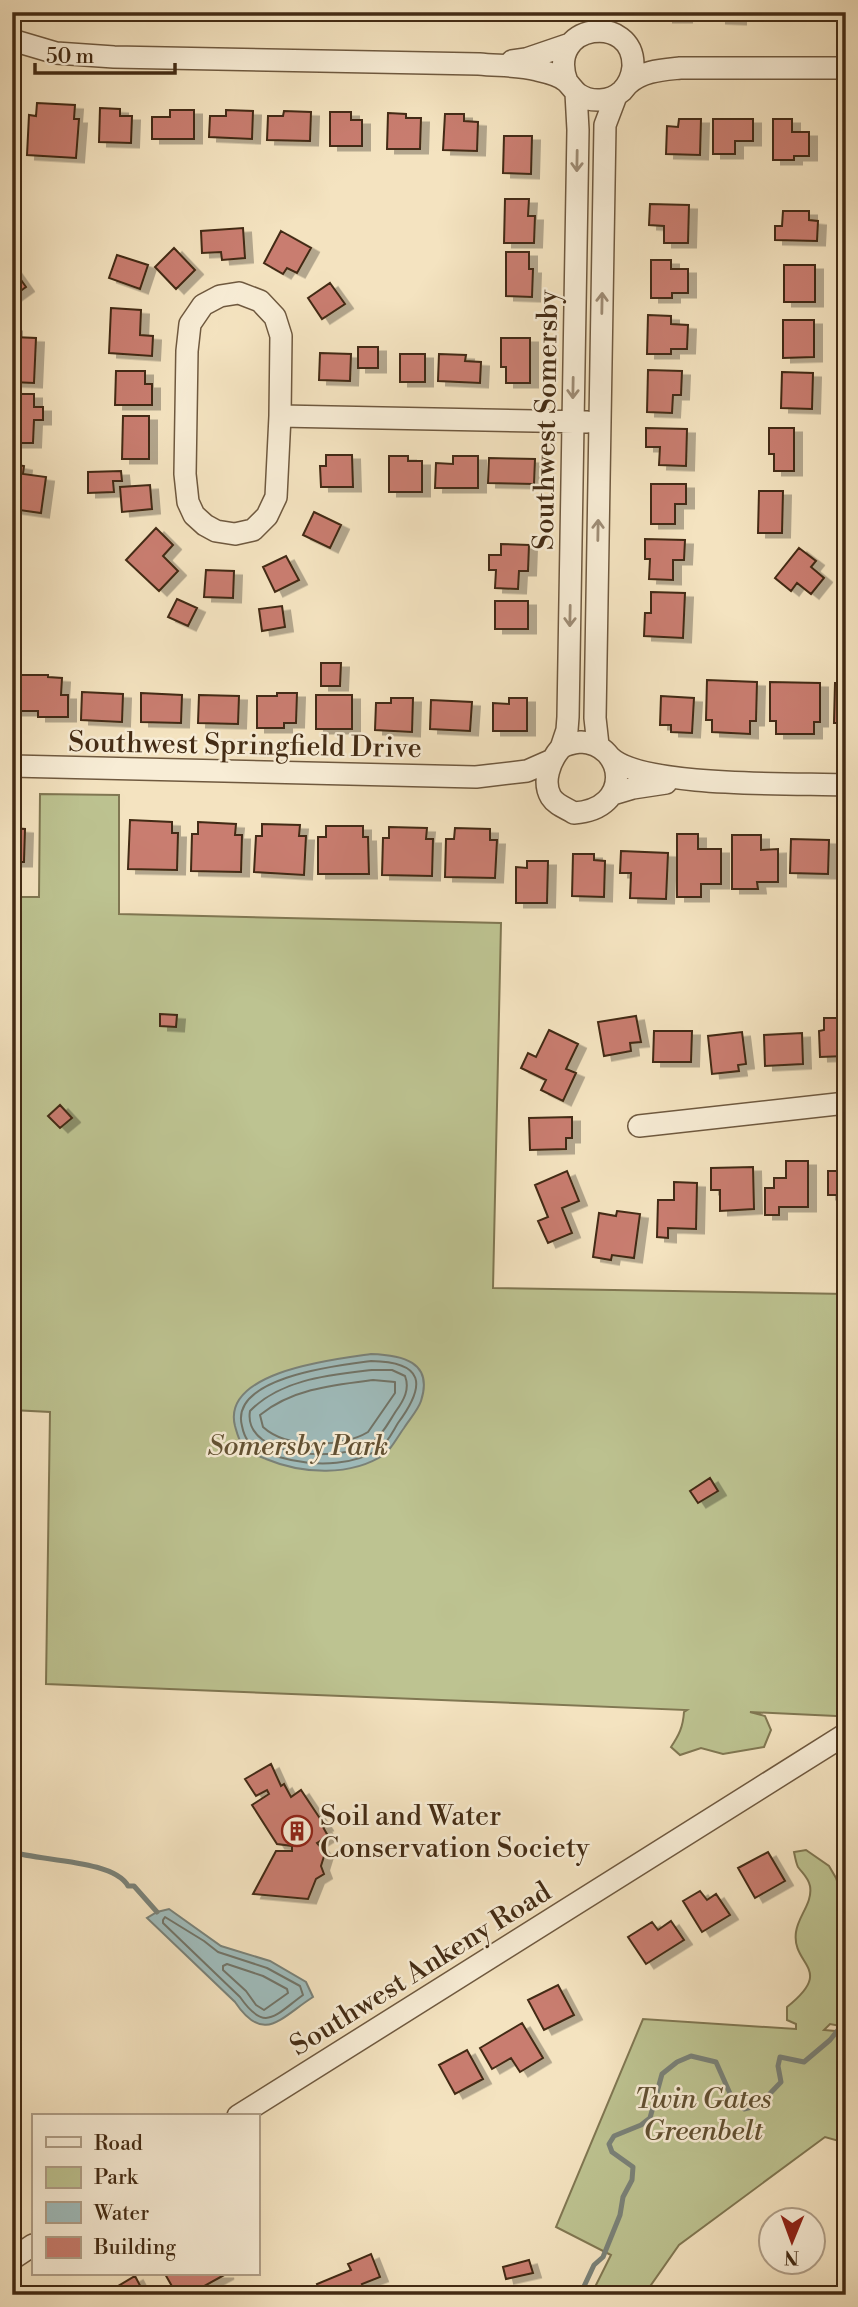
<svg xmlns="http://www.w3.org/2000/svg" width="858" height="2307" font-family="'Libre Bodoni',serif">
<defs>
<filter id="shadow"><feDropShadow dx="8" dy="4.5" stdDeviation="0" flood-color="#0004"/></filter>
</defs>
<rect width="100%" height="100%" fill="#f4e3c0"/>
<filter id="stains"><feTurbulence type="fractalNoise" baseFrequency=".00286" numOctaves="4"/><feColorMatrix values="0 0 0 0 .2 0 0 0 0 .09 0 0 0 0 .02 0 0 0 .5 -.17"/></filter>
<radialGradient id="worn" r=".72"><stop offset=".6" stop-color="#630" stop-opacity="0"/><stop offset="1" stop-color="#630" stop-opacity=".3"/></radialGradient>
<!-- green -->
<path fill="#bdc391" stroke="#807752" stroke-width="2" d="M40 794 119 795V914L501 923 493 1288 846 1294V1710L836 1716 750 1712 765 1716 771 1730 764 1747 723 1754 701 1748 680 1755 671 1747C679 1735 683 1727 684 1712L687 1710 46 1684 50 1412 12 1410V897H39Z
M806 1850 829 1866 836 1878 846 1907V2027L830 2024 824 2030 846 2032V2143L825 2137 679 2245 644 2295H591L611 2255 556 2227 643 2019 796 2029V2024L787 2020V2007C836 1968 791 1966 796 1932 798 1916 813 1903 810 1886 808 1877 803 1874 798 1867 796 1863 795 1857 794 1852Z"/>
<!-- water -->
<path fill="#9fbcbc" stroke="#7a8279" stroke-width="2" d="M371 1354C401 1355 434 1361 421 1401 418 1410 409 1420 404 1428 398 1436 392 1448 385 1454 351 1477 302 1474 266 1459 258 1456 249 1453 243 1446 239 1441 237 1433 235 1426 221 1371 336 1359 371 1354Z
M169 1909 221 1946 270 1961 306 1982 313 1997C280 2018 264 2045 235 2002L147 1918 157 1912Z"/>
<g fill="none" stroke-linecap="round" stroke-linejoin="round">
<!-- shore -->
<path stroke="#717468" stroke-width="2" d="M371 1361C424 1362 427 1384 398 1423 393 1431 387 1444 379 1449 355 1465 319 1466 291 1460 278 1457 257 1452 248 1441 245 1437 243 1431 242 1426 229 1377 340 1365 371 1361Z
M372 1370H392L405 1376C410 1389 404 1400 396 1411 390 1420 383 1434 374 1441 348 1463 242 1460 250 1411 281 1379 330 1375 372 1370Z
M373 1380 395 1382V1393L368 1432C342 1448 287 1449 263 1427L260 1415C292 1389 333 1385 373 1380Z
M165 1917 204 1941 218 1952 267 1968 300 1986 303 1995C274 2016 265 2033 240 1997L163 1923V1920Z
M227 1964 263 1976 287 1989 288 1993 264 2010 256 2005 246 1991 223 1970V1966Z"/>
<!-- stream -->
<path stroke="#7a8279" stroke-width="5" d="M12 1852C41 1861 114 1860 128 1886H134L157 1912
M580 2295 594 2265 603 2257 620 2215 623 2197 632 2180 633 2167 612 2152 609 2144 614 2136 641 2125 650 2118 662 2074 677 2062 691 2056 716 2062 732 2098 744 2109 759 2105 781 2082 778 2066 780 2057 804 2062 830 2040 846 2020"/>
</g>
<!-- building -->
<path fill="#c97d6f" stroke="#432b14" stroke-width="2" filter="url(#shadow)" d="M665 12H684V18H665Z
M718 12H756V15L738 14V20L718 19Z
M792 12H819V16H792Z
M835 12H846V21H835Z
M37 103 75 105 74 119H79L76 158 27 155 29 115 36 116Z
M100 108 120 109V116H132L131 143 99 142Z
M170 110H194V139H152V117H170Z
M226 110 253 111 252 139 209 137 210 116H226Z
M284 111 311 112 310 141 267 140 268 116H283Z
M330 112H351V120H362V146H330Z
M388 113 406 114V118H421L420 149H387Z
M445 114H464V121L478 122 477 151 443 150Z
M679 119H701L700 155 666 154 667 126 678 127Z
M713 119H753V141H735V154H713Z
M773 119H792V132H809V156H794V160H773Z
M504 136H532L531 174 503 173Z
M505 199H529L528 216H535L534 243H504Z
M650 204 689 205 688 243H664V226L649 225Z
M783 211H809V220L818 221 817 241 775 240V226H782Z
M243 228 245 258 222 260 221 252 202 253 201 231Z
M281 231 311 248 297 273 287 268 283 274 264 263Z
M174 248 195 270 176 289 155 267Z
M506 252H529V269H533L532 297 506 296Z
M117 255 148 265 140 289 109 278Z
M651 260H671V269H688V293H672V298H651Z
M784 265H815V302H784Z
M12 267 26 287 12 297Z
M330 283 345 304 322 319 308 298Z
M111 308 141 310 140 335 153 336 152 356 109 353Z
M648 315 671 316V324L688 325 687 349H671V354H647Z
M783 320H814V357L783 358Z
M12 327H14V337L36 338 34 383 12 382Z
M501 338H530V383H506V367H501Z
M358 347H378V368H358Z
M320 353 351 354 350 381 319 380Z
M400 354H425V382H400Z
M439 354 466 355 465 361 481 362 480 383 438 381Z
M648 370 682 371 681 395H673L672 413 647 412Z
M116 371H145V384H152V405H115Z
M782 372 813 373 812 409 781 408Z
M12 394H34V407H43V420H34L33 443H12Z
M123 416H149V459H122Z
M646 428 687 429 686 466 659 465 660 447H646Z
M769 428H794V471H774V454H769Z
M326 455H352L353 487H321L320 466H326Z
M389 456H408V461H422V492H389Z
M453 456H478V488H435L436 463 453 464Z
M489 458 535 459 534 484 488 483Z
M12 464 24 466 23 474 46 477 41 513 12 509Z
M121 471 122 481H113L114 492 88 493V472Z
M651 484H686V504H675V524H651Z
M150 485 152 509 122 512 120 487Z
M759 491H783L782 533H758Z
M314 512 341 525 330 548 303 535Z
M156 528 173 545 163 556 178 571 159 591 126 560Z
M645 539 685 540 684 560H673V580L649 579 650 559H645Z
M501 544 529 545 528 571H519L518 589 495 588 496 570H489V555H501Z
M799 548 816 561 811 567 824 578 811 594 797 583 791 591 775 578Z
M286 556 299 580 275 592 263 567Z
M206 570 234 571 233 598 204 597Z
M839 580H846V601H839Z
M651 592 685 593 683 638 644 636 645 613H651Z
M177 599 197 608 188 626 168 617Z
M495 601H528V629H495Z
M282 606 285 627 262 631 259 609Z
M321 663H341L340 686H321Z
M12 675H48V677L62 678 61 695H68V717H38V711H12Z
M707 680 757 682 756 721H750V734L712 732V720H706Z
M770 682 820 683V722H814V734H776V721H770Z
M835 683H846V736H839V723H834Z
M82 692 123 694 122 722 81 720Z
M141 693 182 695 181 723 141 722Z
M277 693H297L296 723H284V728H257V696H277Z
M199 695 239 696 238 724 198 723Z
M316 695H352V729H316Z
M661 696 694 698 692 733 671 732V725H660Z
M391 698H413L412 732 375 730 376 703H391Z
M509 698H527V731H493V703L509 704Z
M431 700 472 702 470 731 430 729Z
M130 820 172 822V833H178L177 870 128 869Z
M198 822 236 824 235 835H242L241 872 191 871 192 834H198Z
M262 824 300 825 299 836H306L304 875 254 872 256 836H262Z
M326 826H363V837H368L369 874H318V837H326Z
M389 827 427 828 426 839H433L432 876 382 875 383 838H389Z
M12 828 25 829 24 862H12Z
M455 828 490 829V840H497L495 878 445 877 446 839H454Z
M677 834H698V849H721V884H701V897H677Z
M732 835H761V850L778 849V882H757L758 889H732Z
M791 839 829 840 828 874 790 873Z
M621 851 668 853 666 899 630 898 631 873H620Z
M573 854H594V860L605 861 604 897 572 896Z
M527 861H548L547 903H516V867L527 868Z
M160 1014 177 1015 176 1027 160 1026Z
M636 1016 641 1042 630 1043 631 1051 604 1056 598 1022Z
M824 1018H846V1056L820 1057 819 1031 824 1030Z
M549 1030 578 1044 566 1069 576 1073 563 1101 541 1090 546 1080 521 1068 528 1053 536 1057Z
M654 1031H692L691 1062H653Z
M742 1032 746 1064 738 1065 739 1071 712 1074 708 1036Z
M802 1033 803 1064 765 1066 764 1035Z
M60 1105 72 1118 60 1128 48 1116Z
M572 1117V1138H566V1149L530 1150 529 1118Z
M838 1151H846V1195H828V1171H838Z
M786 1161H808V1207H779V1215H765V1188H774V1178H786Z
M753 1167 754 1209 720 1211V1190H711V1168Z
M567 1171 579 1201 562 1208 572 1233 548 1243 538 1221 548 1217 535 1185Z
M674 1182 697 1183 696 1229 668 1228V1238L657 1237 658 1200H674Z
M617 1211 640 1214 634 1258 612 1255 611 1260 593 1257 599 1213 616 1216Z
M710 1478 718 1491 698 1503 690 1491Z
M271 1764 281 1786 284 1784 291 1797 301 1790 325 1826 323 1827 328 1836 317 1843 325 1853 321 1866 324 1874 316 1879 308 1899 253 1894 276 1851H292V1846L277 1844 252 1805 269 1794 267 1790 256 1796 245 1779Z
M768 1852 785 1881 755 1898 738 1868Z
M700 1891 707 1900 716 1894 730 1915 702 1932 683 1901Z
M671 1921 684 1940 646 1964 628 1937 652 1922 658 1930Z
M558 1985 574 2015 544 2030 528 2000Z
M522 2023 543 2058 520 2072 511 2058 492 2069 480 2048Z
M467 2050 483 2079 455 2094 439 2065Z
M371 2254 380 2277 362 2284 367 2295H322L317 2284 351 2270 348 2264Z
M529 2260 533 2273 506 2279 503 2267Z
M165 2274H226L188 2295H177Z
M135 2276 145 2295H103Z"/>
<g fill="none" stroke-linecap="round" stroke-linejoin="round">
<!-- minor casing -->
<g stroke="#6f593f" stroke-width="24">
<path id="minor" d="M12 40 56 53 114 57 479 64C498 66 519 65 537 70 546 72 561 76 567 82 571 86 573 90 578 94 591 103 610 102 622 91 629 84 632 76 633 67 635 12 545 23 567 82
M512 61 526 59 570 44
M628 84C642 71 661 70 680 68H846
M239 293 260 301 275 317 281 336 280 416 276 497 267 516 253 530 235 534 216 531 205 525 194 515 188 502 185 474 187 351 190 324 203 305 220 296Z
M280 416 587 422
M581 742C625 744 634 809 574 813 566 808 556 805 551 797 542 782 550 761 560 749 565 744 574 743 581 742Z
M598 745 595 718 605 125 616 96
M561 748 567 730 568 717 578 130 576 93
M610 757C642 788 797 783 846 785
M12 766 476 777 527 771 552 760
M613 794 633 788 666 783
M639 1126 846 1103
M238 2116 846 1734
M12 2259 33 2245"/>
</g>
<!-- minor -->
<use href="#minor" stroke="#f8edd6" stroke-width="21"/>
</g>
<!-- one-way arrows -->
<defs><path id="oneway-shaft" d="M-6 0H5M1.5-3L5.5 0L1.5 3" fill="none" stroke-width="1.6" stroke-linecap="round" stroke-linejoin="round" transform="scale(1.75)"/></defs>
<g stroke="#9e8c75">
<use href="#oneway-shaft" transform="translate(577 161) rotate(91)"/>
<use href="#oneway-shaft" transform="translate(602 303) rotate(-89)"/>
<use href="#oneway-shaft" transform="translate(573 388) rotate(91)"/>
<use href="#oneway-shaft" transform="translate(598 530) rotate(-89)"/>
<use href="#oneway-shaft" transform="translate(570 616) rotate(91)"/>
</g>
<!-- icons -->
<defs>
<g id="building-ring" transform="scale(1.575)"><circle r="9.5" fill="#f8edd6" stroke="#8f2418" stroke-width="1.5"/><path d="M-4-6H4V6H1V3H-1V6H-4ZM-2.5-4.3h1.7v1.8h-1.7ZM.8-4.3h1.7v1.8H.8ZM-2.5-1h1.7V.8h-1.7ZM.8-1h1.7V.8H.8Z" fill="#8f2418"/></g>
</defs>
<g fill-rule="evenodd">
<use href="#building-ring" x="297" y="1831"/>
</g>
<g text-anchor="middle" stroke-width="5" stroke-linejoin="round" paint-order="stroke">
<!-- street labels -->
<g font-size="28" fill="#432b14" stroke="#f8edd6">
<text transform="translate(545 420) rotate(-89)" y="10">Southwest Somersby</text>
<text transform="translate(245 744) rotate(1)" y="10">Southwest Springfield Drive</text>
<text transform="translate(420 1968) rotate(-32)" y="10">Southwest Ankeny Road</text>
</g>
<!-- park labels -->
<g font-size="28" font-style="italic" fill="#625133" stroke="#f8edd6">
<text x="298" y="1455">Somersby Park</text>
<text x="703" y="2108">Twin Gates<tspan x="703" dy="32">Greenbelt</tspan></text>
</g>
<!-- poi labels -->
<g font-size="28" fill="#432b14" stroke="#f8edd6" text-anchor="start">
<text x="320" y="1825">Soil and Water<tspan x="320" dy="32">Conservation Society</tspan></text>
</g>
</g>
<!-- margin -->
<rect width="858" height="2307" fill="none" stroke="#f4e3c0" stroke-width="42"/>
<rect x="14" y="14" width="830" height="2279" fill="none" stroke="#432b14" stroke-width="3.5"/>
<rect x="21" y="21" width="816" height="2265" fill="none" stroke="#432b14" stroke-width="2"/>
<!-- legend -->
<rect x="32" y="2114" width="228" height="161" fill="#f8edd6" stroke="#b09f88" stroke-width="2"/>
<rect x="46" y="2137" width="35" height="10" fill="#f8edd6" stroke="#b09f88" stroke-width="2"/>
<text x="94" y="2150" font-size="21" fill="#432b14">Road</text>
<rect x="46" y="2167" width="35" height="21" fill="#bdc391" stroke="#b09f88" stroke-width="2"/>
<text x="94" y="2184" font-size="21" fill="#432b14">Park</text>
<rect x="46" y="2202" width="35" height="21" fill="#9fbcbc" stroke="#b09f88" stroke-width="2"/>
<text x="94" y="2220" font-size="21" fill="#432b14">Water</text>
<rect x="46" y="2237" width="35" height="21" fill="#c97d6f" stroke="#b09f88" stroke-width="2"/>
<text x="94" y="2254" font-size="21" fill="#432b14">Building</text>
<!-- north arrow -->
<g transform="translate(792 2241) rotate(181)"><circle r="33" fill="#f8edd6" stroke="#b09f88" stroke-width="2"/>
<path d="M0-5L12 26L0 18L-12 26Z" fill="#8f2418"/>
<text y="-10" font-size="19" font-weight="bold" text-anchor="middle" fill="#432b14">N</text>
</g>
<!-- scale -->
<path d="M35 63v10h140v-10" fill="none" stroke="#432b14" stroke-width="3.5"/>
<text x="46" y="63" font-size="21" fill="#432b14" stroke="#f8edd6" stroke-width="5" paint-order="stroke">50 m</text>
<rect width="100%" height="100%" filter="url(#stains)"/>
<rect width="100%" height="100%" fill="url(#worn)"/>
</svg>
